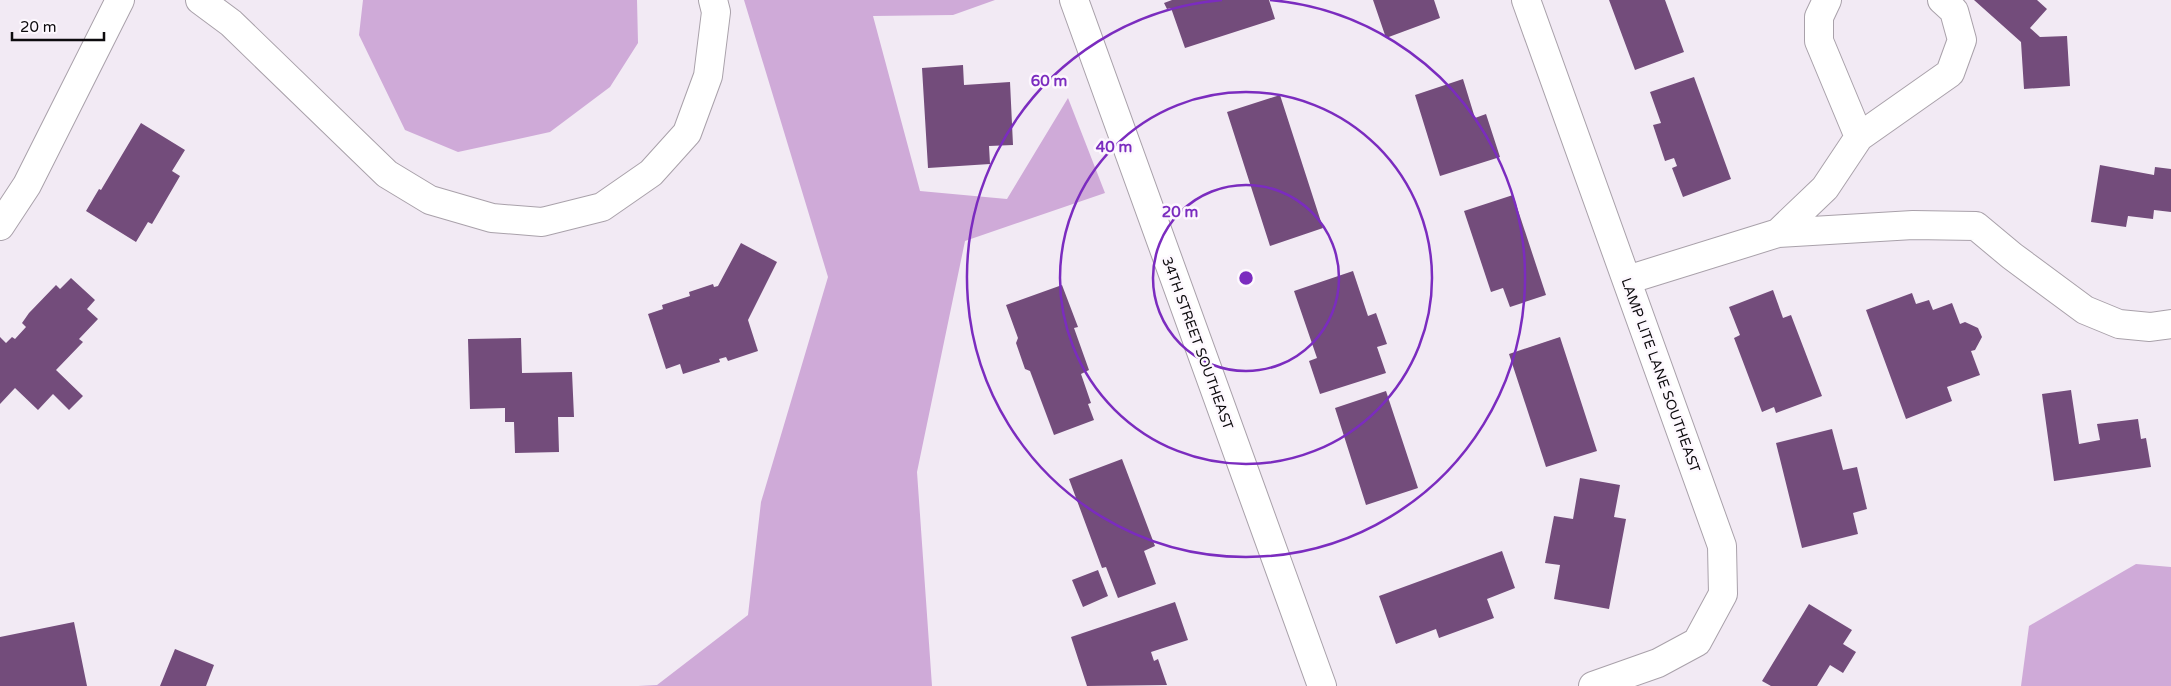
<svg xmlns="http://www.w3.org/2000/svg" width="2171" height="686" font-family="'Varela Round',sans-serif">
<rect width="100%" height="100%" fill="#f2eaf4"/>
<!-- green -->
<path fill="#cfaad8" d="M363 0H637L638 43 610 87 550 132 458 152 405 130 359 35Z
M744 0H995L953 15 873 16 920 191 1007 199 1068 98 1105 193 965 241 917 472 932 686H638L657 685 748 615 761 502 828 277Z
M2136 564 2171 567V686H2021L2029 626Z"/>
<!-- building -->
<path fill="#734c7b" d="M1172 0H1269L1275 19 1185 48 1171 8 1167 9 1164 3Z
M1373 0H1434L1440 18 1386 38Z
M1609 0H1665L1684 52 1635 70Z
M1974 0H2037L2047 9 2030 28 2040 37 2067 36 2070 86 2024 89 2021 42Z
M963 65 964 85 1010 82 1013 145 989 146 990 164 928 168 922 68Z
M1694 77 1731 179 1683 197 1672 168 1677 166 1674 158 1665 161 1653 125 1661 123 1650 92Z
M1463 79 1475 118 1486 114 1500 157 1440 176 1415 95Z
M1280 95 1323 228 1270 246 1227 112Z
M141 123 185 150 172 171 180 176 152 224 148 222 136 242 86 211 99 189 101 190Z
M2100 165 2154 175 2155 167 2171 169V212L2154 210 2153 219 2128 216 2126 227 2091 222Z
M1513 195 1546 295 1510 307 1503 288 1491 292 1464 211Z
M741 243 777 262 748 320 758 351 728 361 726 357 719 359 720 362 683 374 680 364 666 369 648 314 663 309 662 305 690 296 689 292 713 284 714 287 718 286Z
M1353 271 1368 316 1376 313 1387 344 1377 347 1386 373 1320 394 1309 361 1317 358 1294 291Z
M71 278 95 300 87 309 98 319 79 339 83 342 56 370 83 396 69 410 53 394 38 410 15 388 0 404V337L6 343 12 337 15 339 26 327 22 323 29 313 56 285 60 289Z
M1062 285 1078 327 1074 328 1089 370 1081 374 1091 403 1088 404 1094 420 1054 435 1030 371 1025 369 1016 343 1018 338 1006 305Z
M1773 290 1783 318 1791 315 1822 396 1776 413 1774 407 1762 412 1734 338 1740 335 1729 307Z
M1912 293 1916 304 1929 300 1933 310 1952 303 1960 324 1965 322 1978 328 1982 337 1975 350 1971 351 1980 375 1947 387 1952 401 1906 419 1866 310Z
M1560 337 1597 451 1546 467 1509 354Z
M521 338 522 373 572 372 574 417H558L559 452 515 453 514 422H505V408L470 409 468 339Z
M2071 390 2079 444 2100 440 2097 424 2138 419 2141 439 2146 438 2151 467 2054 481 2042 394Z
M1386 391 1418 488 1366 505 1335 408Z
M1832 429 1843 470 1857 467 1867 509 1853 513 1858 534 1802 548 1776 443Z
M1122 459 1155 546 1144 551 1156 584 1118 598 1106 567 1102 568 1069 479Z
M1580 478 1620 485 1614 517 1626 519 1609 609 1554 599 1560 565 1545 563 1554 516 1573 519Z
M1502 551 1515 588 1487 599 1494 618 1439 638 1436 629 1396 644 1379 596Z
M1098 570 1108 596 1083 607 1072 580Z
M1175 602 1188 640 1151 652 1154 661 1158 659 1167 685 1087 686 1071 637Z
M1809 604 1852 630 1843 644 1856 652 1843 673 1830 665 1817 686H1771L1762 681Z
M74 622 87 686H0V637Z
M175 649 214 665 206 686H160Z"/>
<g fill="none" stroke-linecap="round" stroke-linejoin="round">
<!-- minor casing -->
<g stroke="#a9a1aa" stroke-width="30">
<path id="minor" d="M200 0 231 23 387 174 430 200 492 218 542 222 602 207 651 173 687 133 708 76 716 12 713 0
M1074 0 1322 686
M1526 0 1722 546 1723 594 1697 642 1658 663 1593 686
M1827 0 1819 17V41L1859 137
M0 226 27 185 120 0
M1778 233 1825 188 1859 137 1950 73 1962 40 1954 11 1942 0
M1627 280 1778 233 1913 225 1976 226 2012 256 2085 310 2119 324 2150 327 2171 324"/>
</g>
<!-- minor -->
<use href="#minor" stroke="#fff" stroke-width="28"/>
</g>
<!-- distance rings -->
<g fill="none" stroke="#7b2cbf" stroke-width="2.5">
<circle cx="1246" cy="278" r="93"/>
<circle cx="1246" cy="278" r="186"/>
<path d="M1270 0A279 279 0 1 1 1222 0"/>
</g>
<g text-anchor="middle" stroke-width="5" stroke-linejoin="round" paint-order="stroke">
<!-- street labels -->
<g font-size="14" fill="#0d0b0e" stroke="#fdf8fe">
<text transform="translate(1198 343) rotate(70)" y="5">34TH STREET SOUTHEAST</text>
<text transform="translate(1661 375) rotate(70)" y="5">LAMP LITE LANE SOUTHEAST</text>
</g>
</g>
<circle cx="1246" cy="278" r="8" fill="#7b2cbf" stroke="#fdf8fe" stroke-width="2.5"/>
<g font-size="15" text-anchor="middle" font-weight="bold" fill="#7b2cbf" stroke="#fdf8fe" stroke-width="5" stroke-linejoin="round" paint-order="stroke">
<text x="1049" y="86">60 m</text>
<text x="1114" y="152">40 m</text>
<text x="1180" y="217">20 m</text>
</g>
<!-- scale -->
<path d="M12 32v8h92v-8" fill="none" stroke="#0d0b0e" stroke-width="2.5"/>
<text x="20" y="32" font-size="15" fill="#0d0b0e" stroke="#fdf8fe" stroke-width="4" paint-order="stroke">20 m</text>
</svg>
